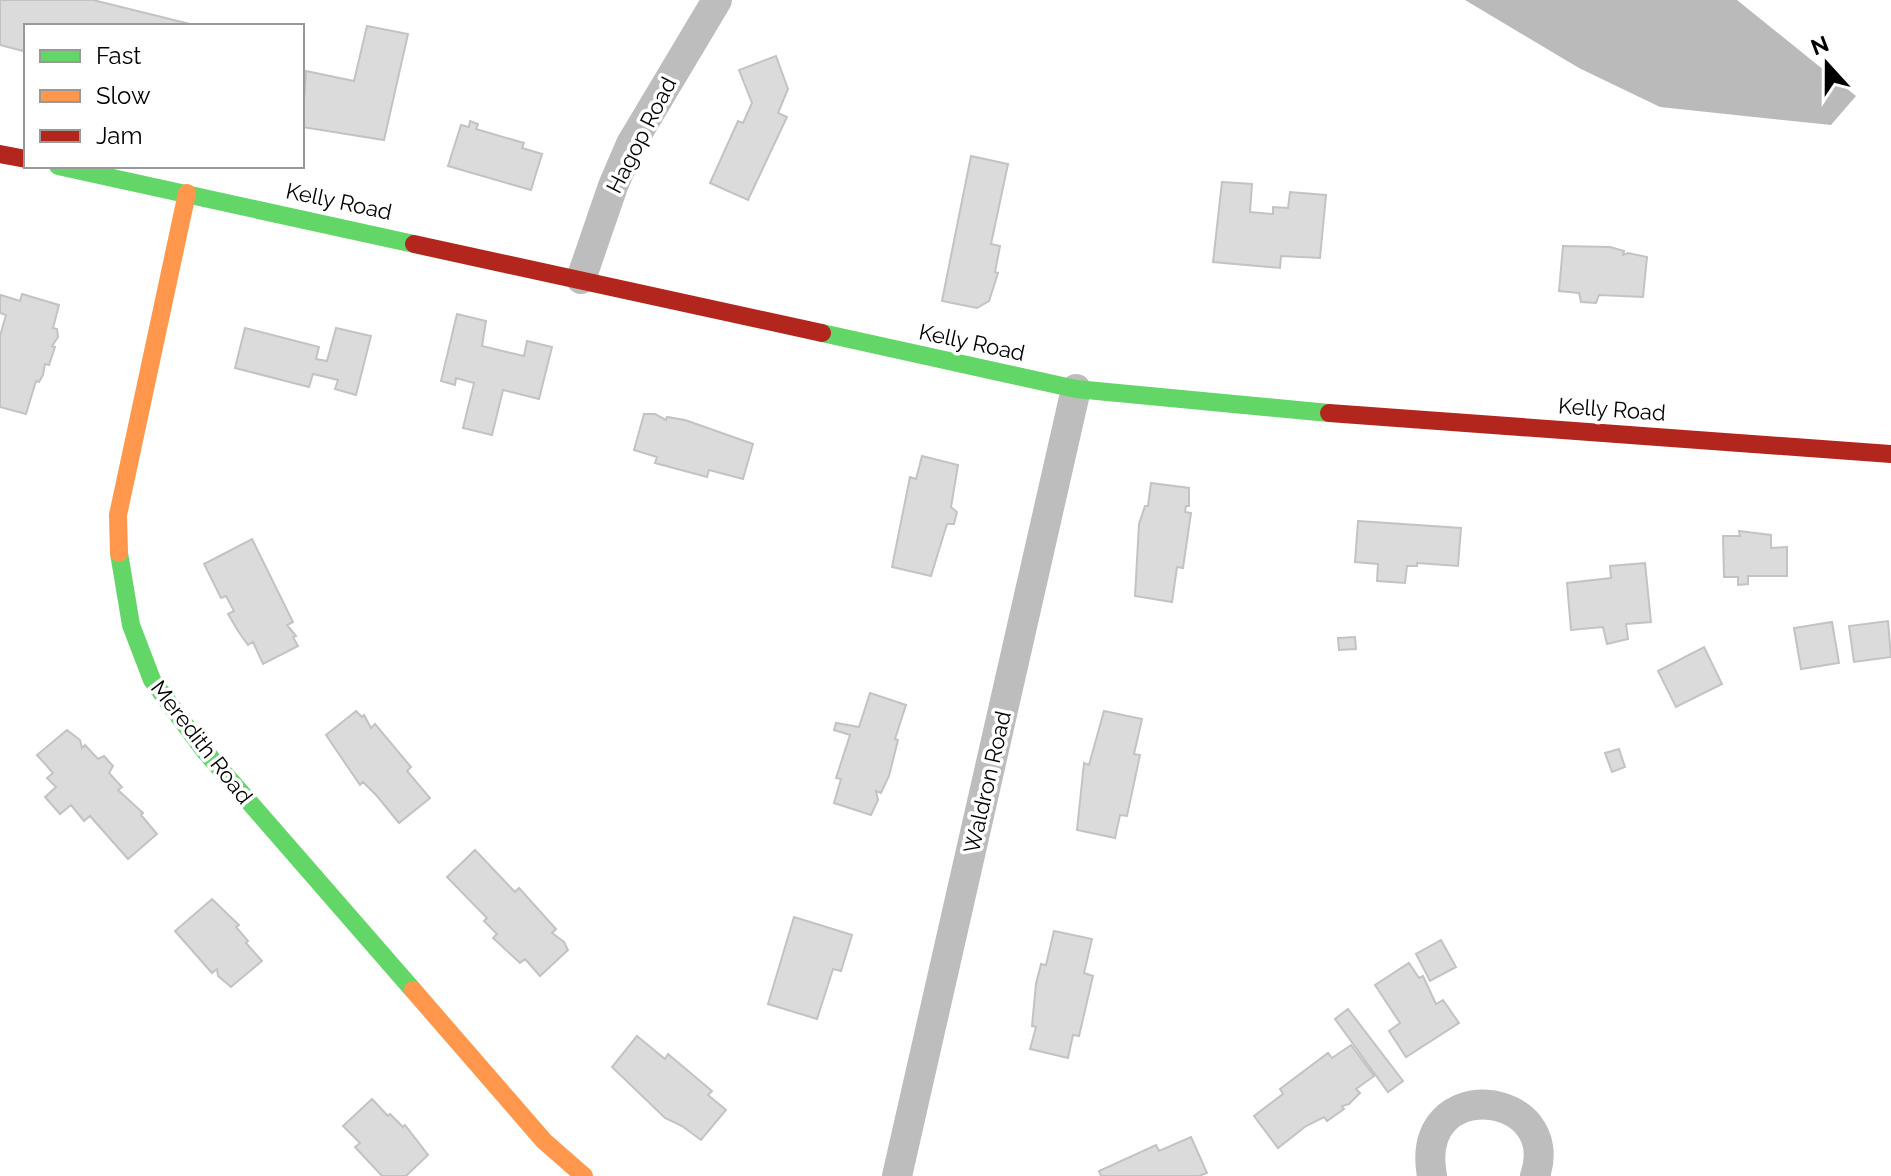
<svg xmlns="http://www.w3.org/2000/svg" width="1891" height="1176" font-family="Raleway,sans-serif">
<rect width="100%" height="100%" fill="#fff"/>
<!-- water -->
<path fill="#bababa" d="M1465 0H1737L1856 96 1831 125 1660 107 1579 68Z"/>
<!-- building -->
<path fill="#dbdbdb" stroke="#c3c3c3" stroke-width="2" d="M0 0H93L194 25 26 26V55L23 51 0 45Z
M367 26 408 34 384 140 302 127 306 71 354 81Z
M776 56 788 89 778 113 787 117 748 200 710 183 738 121 743 123 752 103 739 70Z
M470 121 478 124 476 129 524 143 522 148 542 154 531 190 448 166 461 125 469 127Z
M971 156 1008 164 991 244 1000 246 995 272 998 273 989 301 977 308 942 301Z
M1222 182 1252 184 1250 212 1273 214V207L1288 208 1290 192 1326 195 1320 258 1281 256 1280 268 1213 262Z
M1563 246 1610 247 1624 251 1623 255 1628 253 1647 257 1643 297 1599 295 1596 303 1581 302 1579 293 1559 291Z
M22 294 59 305 53 328 57 329 58 337 52 346 55 347 49 365 45 364 43 375 39 382 36 381 26 414 0 407V336L6 315 0 313V299L1 295 20 301Z
M457 314 486 321 482 346 524 356 527 341 552 347 539 399 503 390 492 435 463 428 474 383 456 378 455 385 441 381Z
M245 328 319 347 316 359 327 361 336 328 371 336 356 395 335 389 338 380 313 374 309 387 235 368Z
M644 414H655L666 420 667 417 685 420 753 444 743 479 709 470 707 477 655 463 657 457 634 450Z
M922 456 958 465 951 507 957 512 954 524H947L931 576 892 567 910 477 916 479Z
M1151 483 1189 488V506H1186L1185 512 1191 513 1183 568 1177 567 1172 602 1135 596 1139 524 1145 506H1148Z
M1358 521 1461 528 1458 566 1417 563V566H1407L1405 583 1377 581 1378 564 1355 562Z
M1739 531 1771 535V548L1787 547V576H1748V584L1738 585V577H1724L1723 536H1740Z
M252 539 293 622 287 625 296 636 293 637 298 646 263 664 253 642 248 645 238 631 228 614 234 611 226 596 221 598 204 564Z
M1645 563 1651 622 1626 624 1628 639 1607 644 1603 627 1571 630 1567 583 1611 578 1610 566Z
M1888 621 1891 657 1854 662 1849 626Z
M1832 622 1839 663 1801 669 1794 628Z
M1355 637 1356 649 1339 650 1338 638Z
M1704 647 1722 684 1676 707 1658 671Z
M870 693 906 705 895 739 898 740 889 776 881 793 876 791 878 800 871 815 834 803 841 779 836 778 850 735 834 730 836 723 859 727Z
M356 711 362 717 364 715 371 728 375 724 411 767 407 771 430 798 399 823 377 796 363 782 360 785 326 735Z
M1104 711 1142 719 1134 754 1140 755 1127 816 1120 815 1115 838 1077 830 1084 763 1089 765Z
M67 730 80 740 82 748 85 745 98 759 104 756 113 766 109 773 122 787 118 790 143 813 141 815 157 834 128 859 90 816 84 821 71 805 60 814 45 797 56 787 47 778 53 773 37 755Z
M1619 749 1625 767 1612 772 1605 753Z
M475 850 515 892 519 888 556 929 552 933 564 942 568 950 540 976 525 959 520 963 493 938 497 934 484 921 487 918 447 877Z
M212 899 239 925 236 927 248 941 246 943 262 961 231 987 218 976 217 969 212 973 175 931Z
M794 917 852 935 841 971 833 969 817 1019 768 1004Z
M1054 931 1092 939 1084 973 1093 976 1079 1036 1073 1035 1068 1058 1030 1049 1036 1027 1032 1026 1036 984 1041 964 1046 965Z
M1441 940 1456 967 1430 981 1416 954Z
M1409 963 1419 978 1423 976 1436 1004 1443 1000 1459 1023 1406 1057 1389 1031 1400 1023 1375 985Z
M1348 1009 1403 1081 1388 1092 1335 1019Z
M637 1036 665 1059 668 1054 712 1091 708 1095 726 1110 701 1140 682 1126 665 1118 612 1067Z
M1351 1045 1374 1076 1356 1089 1360 1093 1349 1104 1342 1106 1344 1109 1327 1121 1324 1117 1306 1126 1278 1148 1254 1116 1283 1094 1280 1089 1328 1053 1332 1058Z
M372 1099 388 1116 390 1114 403 1127 405 1125 428 1155 406 1176H382L355 1147 360 1143 343 1126Z
M1191 1137 1207 1173 1199 1176H1101L1099 1171 1156 1145 1159 1151Z"/>
<g fill="none" stroke-linecap="round" stroke-linejoin="round">
<!-- street -->
<path stroke="#bdbdbd" stroke-width="30" d="M581 279 613 186 631 144 717 0
M897 1176 1076 389
M1432 1176C1413 1072 1564 1090 1535 1176"/>
<!-- fast -->
<path stroke="#63d668" stroke-width="18" d="M58 166 414 244
M822 333 1076 389 1329 413
M119 553 131 625 152 680 203 749 413 990"/>
<!-- slow -->
<path stroke="#ff974d" stroke-width="18" d="M119 553 118 515 187 193
M413 990 544 1141 584 1176"/>
<!-- jam -->
<path stroke="#b3261e" stroke-width="18" d="M0 154 26 159
M414 244 822 333
M1329 413 1891 454"/>
</g>
<g text-anchor="middle" stroke-width="7" stroke-linejoin="round" paint-order="stroke">
<!-- street labels -->
<g font-size="22" fill="#000" stroke="#fff">
<text transform="translate(641 135) rotate(-63)" y="8">Hagop Road</text>
<text transform="translate(339 201) rotate(12)" y="8">Kelly Road</text>
<text transform="translate(972 342) rotate(12)" y="8">Kelly Road</text>
<text transform="translate(1612 409) rotate(4)" y="8">Kelly Road</text>
<text transform="translate(202 742) rotate(52)" y="8">Meredith Road</text>
<text transform="translate(987 782) rotate(-77)" y="8">Waldron Road</text>
</g>
</g>
<!-- legend -->
<rect x="24" y="24" width="280" height="144" fill="#ffffff" stroke="#999999" stroke-width="2"/>
<rect x="40" y="50" width="40" height="12" fill="#63d668" stroke="#999999" stroke-width="2"/>
<text x="96" y="64" font-size="24" fill="#000000">Fast</text>
<rect x="40" y="90" width="40" height="12" fill="#ff974d" stroke="#999999" stroke-width="2"/>
<text x="96" y="104" font-size="24" fill="#000000">Slow</text>
<rect x="40" y="130" width="40" height="12" fill="#b3261e" stroke="#999999" stroke-width="2"/>
<text x="96" y="144" font-size="24" fill="#000000">Jam</text>
<!-- north arrow -->
<g transform="translate(1827 64) rotate(339)" stroke="#ffffff" stroke-width="6" paint-order="stroke">
<path d="M0-6L14 30L0 20L-14 30Z" fill="#000000"/>
<text y="-12" font-size="22" font-weight="bold" text-anchor="middle" fill="#000000">N</text>
</g>
</svg>
